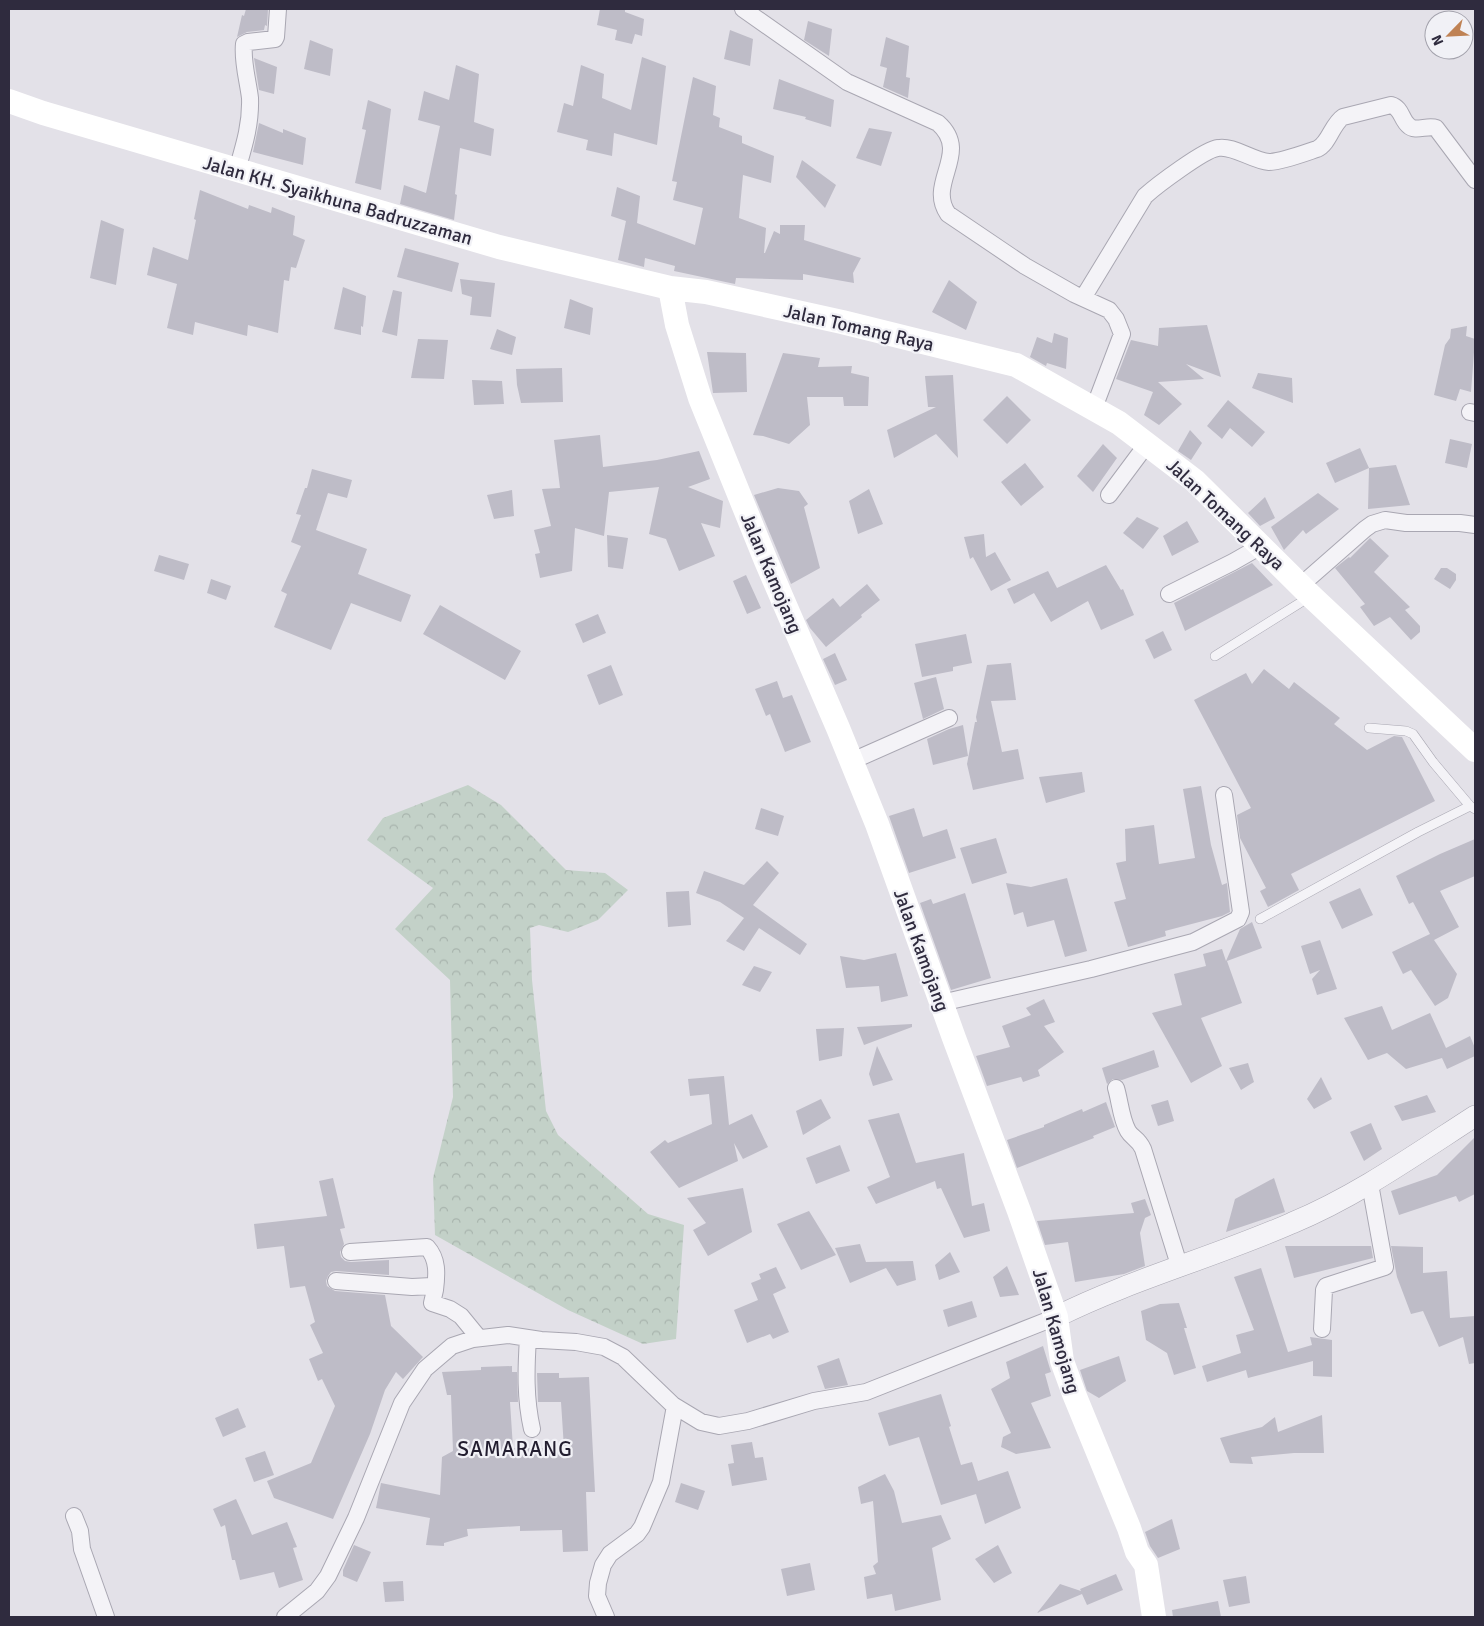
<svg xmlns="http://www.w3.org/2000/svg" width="1484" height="1626" font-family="Signika,sans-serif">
<defs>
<pattern id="forest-crowns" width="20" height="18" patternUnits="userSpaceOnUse" patternTransform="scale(1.25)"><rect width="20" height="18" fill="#c3d1c8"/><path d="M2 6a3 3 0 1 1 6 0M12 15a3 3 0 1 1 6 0" fill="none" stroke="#a8b4ad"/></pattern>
</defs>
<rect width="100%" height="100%" fill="#e3e1e8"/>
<!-- forest -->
<path fill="url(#forest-crowns)" d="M468 785 501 805 566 870 605 873 628 890 598 920 568 932 539 925 530 928 532 980 546 1111 558 1135 648 1214 684 1225 676 1339 643 1344 568 1310 435 1235 433 1178 453 1097 450 980 395 929 433 888 367 840 383 818Z"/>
<!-- building -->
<path fill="#bebcc7" d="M246 9H268L267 26 265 25 264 30 247 32 237 37 242 15 244 16Z
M600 9H625V12L644 19 642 36 635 34 632 44 615 40 617 30 597 25Z
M808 21 832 29 829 56 804 40Z
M730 30 753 39 750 66 724 59Z
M886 37 909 46 906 77 910 78 908 98 883 87 887 68 880 66Z
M310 40 333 49 330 76 304 69Z
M642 57 666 66 657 145 614 133 612 156 586 150 588 140 557 132 564 103 573 106 581 65 604 74 602 98 631 110Z
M254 58 277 67 274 94 259 90Z
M456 65 479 74 474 122 494 129 491 156 460 148 455 194 457 195 454 220 400 204 404 185 426 193 440 126 418 120 424 91 449 100Z
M693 77 716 86 713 115 720 118 719 127 742 136V143L774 156 771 183 743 175 739 218 766 228 764 253H765L774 231 780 234V225H805L804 240 861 258 853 273 854 283 803 274V280L736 278 735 284 674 271 675 266 645 258 644 267 618 260 626 221 611 216 617 187 640 196 637 223 695 245 703 208 673 200 677 182 672 181Z
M779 79 834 100 831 127 805 119 806 117 773 109Z
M368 100 391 109 381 190 355 183 366 130 362 129Z
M259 123 283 133V129L306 138 303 165 253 152Z
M869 128 892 132 881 166 856 158Z
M802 160 836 185 825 208 796 177Z
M200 190 248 209 249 205 271 213 272 207 295 216 293 235 305 240 296 268 291 267 289 281 284 280 278 333 248 325 247 336 195 322 193 335 167 328 177 284 147 275 153 247 188 260 196 220 194 219Z
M101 220 124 229 116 285 90 278Z
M405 248 459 263 452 292 397 277Z
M460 279 495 283 491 317 470 315 472 297 462 294Z
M949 280 977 302 966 330 932 312Z
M343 287 366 296 363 327 361 326V335L334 329Z
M393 290 402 292 397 336 382 332Z
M570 299 593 308 590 335 564 328Z
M1207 325 1221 377 1186 364 1204 379 1158 382 1182 404 1159 425 1144 415 1153 392 1116 379 1131 340 1158 346 1159 328Z
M1467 326 1466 336 1475 339 1471 392 1460 389 1456 401 1434 395 1445 345 1450 338 1451 329Z
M497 329 516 337 512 355 490 349Z
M1054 333 1068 338 1066 369 1047 363 1046 366 1030 357 1037 337 1052 343Z
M418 339 448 340 444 379 411 378Z
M707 352 746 353 747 392 713 393Z
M783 353 820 358 818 367 852 366 851 373 869 377 868 406H844L843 397H807L810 425 789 444 763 436 753 435Z
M562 368 563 402 521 403 517 385 516 369Z
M1258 373 1292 378 1293 403 1252 388Z
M953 375 958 458 936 434 894 458 887 430 936 407H928L925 376Z
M472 380 502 381 504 404 474 405Z
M1007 396 1031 420 1007 444 983 420Z
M1228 400 1265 432 1252 447 1230 428 1222 439 1207 426Z
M1190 430 1202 443 1191 460 1178 451Z
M600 435 603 467 657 460 699 451 710 479 688 487 723 501 720 528 701 523 715 556 679 571 666 539 649 534 659 487 609 492 604 536 575 528 572 571 540 578 535 554 540 553 534 530 551 526 542 489 560 488 554 440Z
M1450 439 1472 444 1467 468 1445 463Z
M1103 444 1117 458 1093 492 1077 476Z
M1360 448 1369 468 1335 483 1326 463Z
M1025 463 1044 487 1021 506 1001 482Z
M1396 465 1410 505 1368 509 1369 468Z
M312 469 352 480 347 498 328 493 316 530 367 549 358 574 411 595 401 622 351 603 331 650 274 627 287 594 281 591 301 546 291 542 301 515 296 514 305 488H307Z
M778 488 799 491 808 504 804 507 820 568 791 584 754 495Z
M869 489 883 524 858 534 849 501Z
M512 490 514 516 494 519 487 495Z
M1318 493 1339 509 1306 534 1303 530 1284 550 1271 527Z
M1265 497 1275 518 1260 526 1248 513Z
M1137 517 1159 528 1143 549 1123 533Z
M1187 521 1199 542 1172 556 1163 536Z
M984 534 986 557 995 552 1011 580 991 591 973 557 970 559 964 537Z
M607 535 628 538 623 569 608 567Z
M1370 538 1389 556 1374 572 1410 607 1405 610 1420 626V632L1411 640 1390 617 1374 626 1360 607 1365 604 1335 568 1349 557 1350 558Z
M159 555 189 564 184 580 154 571Z
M1252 563 1273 585 1185 631 1174 603Z
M1106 565 1121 590 1123 589 1134 615 1101 630 1088 601 1051 622 1034 593 1014 604 1007 589 1048 571 1057 588Z
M1441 568H1447L1456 574V580L1450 589 1434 579Z
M746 575 761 608 747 614 733 581Z
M211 579 231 586 226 600 207 593Z
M867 584 880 600 861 615 862 617 826 647 810 628 806 620 833 598 840 607Z
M440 605 521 651 505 680 423 634Z
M598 614 606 633 583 643 575 624Z
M1163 631 1172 650 1154 659 1145 640Z
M966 634 972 663 953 667V671L922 677 915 644Z
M835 653 847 680 835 685 823 659Z
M1011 663 1016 700 991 701 1002 752 1018 749 1024 779 973 790 967 764 975 722H977L976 717 987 665Z
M611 665 623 695 599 705 587 675Z
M1264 669 1289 689 1294 682 1340 718 1334 724 1367 750 1394 736 1402 737 1435 801 1291 874 1299 890 1268 907 1260 891 1266 888 1240 838 1237 815 1251 808 1194 700 1246 673 1252 684Z
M936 677 944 709 923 719 914 683Z
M777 681 783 698 792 695 811 742 785 752 770 714 766 716 755 689Z
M963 725 968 756 933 765 927 739 949 729Z
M1082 772 1085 792 1046 803 1039 777Z
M1201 786 1211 845 1222 885 1227 883 1230 912 1222 916 1165 931 1166 936 1128 947 1114 902 1126 899 1116 863 1126 861 1125 829 1154 825 1159 864 1195 858 1183 789Z
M761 808 784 816 778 836 755 829Z
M914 808 923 837 947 829 956 858 909 873 889 816Z
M996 838 1007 873 972 884 960 848Z
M1475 839V876L1440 891 1459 927 1434 940 1457 974 1448 998 1435 1006 1411 970 1403 974 1392 952 1430 934 1413 902 1409 904 1396 876 1440 854Z
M767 861 779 873 753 905 807 944 800 955 759 928 744 951 726 941 744 918 720 902 696 893 704 871 744 885Z
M1067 878 1087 951 1065 957 1054 920 1027 927 1023 912 1014 915 1006 883 1031 887Z
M1360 888 1373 915 1342 929 1329 902Z
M689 891 691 925 668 927 666 892Z
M965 893 991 978 951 990 920 903 931 899 933 904Z
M1252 922 1262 948 1227 961 1242 1003 1201 1018 1222 1066 1191 1083 1152 1013 1182 1005 1174 974 1206 966 1203 954 1222 949 1226 961 1240 929Z
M1320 940 1337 989 1317 995 1312 979 1320 970 1310 974 1301 946Z
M896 953 908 996 881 1002 879 986 846 988 840 956 864 960Z
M754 966 772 972 760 992 742 985Z
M1044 999 1055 1022 1044 1026 1064 1052 1038 1070 1040 1076 1023 1082 1021 1077 987 1086 976 1056 1010 1047 1002 1026 1031 1015 1026 1008Z
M1382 1006 1392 1030 1430 1013 1446 1048 1470 1036 1475 1048V1056L1447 1069 1442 1058 1406 1069 1387 1053 1368 1060 1344 1018Z
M912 1024V1027L864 1045 857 1027Z
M844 1028 842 1056 819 1061 816 1029Z
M877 1046 893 1080 873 1086 869 1074Z
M1154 1050 1159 1067 1122 1080 1113 1079 1107 1084 1102 1068Z
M1248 1063 1254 1082 1241 1090 1229 1068Z
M724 1076 729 1125 752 1114 768 1147 743 1159 734 1143 738 1161 679 1188 650 1152 665 1140 668 1143 712 1124 709 1094 690 1096 688 1079Z
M1321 1077 1332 1099 1314 1109 1307 1099Z
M1427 1095 1436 1112 1402 1121 1394 1106Z
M821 1099 831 1118 803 1135 796 1111Z
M1168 1100 1174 1121 1158 1126 1151 1105Z
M1106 1102 1115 1127 1093 1136 1094 1138 1017 1168 1007 1140 1044 1127V1125L1082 1109 1083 1112Z
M899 1113 916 1163 964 1153 972 1206 984 1203 990 1231 964 1238 941 1188 937 1189 935 1181 876 1204 867 1187 890 1177 868 1120Z
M1371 1123 1382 1149 1364 1161 1350 1132Z
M1475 1137V1194L1459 1202 1456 1196 1399 1215 1391 1191 1437 1175Z
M840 1145 850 1171 816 1184 806 1158Z
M333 1178 345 1228 340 1229 344 1244 340 1252 341 1257 345 1261 351 1262 389 1260V1275L336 1271 331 1272 328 1276 326 1281 327 1286 335 1291 385 1295 391 1326 423 1357 403 1379 396 1372 385 1390 370 1434 333 1519 274 1498 267 1481 311 1463 335 1406 322 1379 318 1381 309 1359 323 1353 310 1325 315 1322 305 1286 290 1288 284 1246 257 1249 254 1224 327 1216 319 1181Z
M1274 1178 1285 1212 1226 1232 1235 1199Z
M743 1188 752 1232 708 1256 693 1230 706 1223 687 1198Z
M1145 1199 1151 1215 1145 1218 1140 1233 1145 1266 1124 1274 1075 1282 1068 1242 1045 1245 1037 1221 1134 1213 1131 1203Z
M809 1211 836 1255 801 1270 777 1224Z
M860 1244 866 1262 913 1261 916 1280 897 1286 886 1268 850 1283 835 1248Z
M1285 1246H1371L1373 1258 1294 1278Z
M1391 1246 1423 1247V1273L1447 1271 1450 1318 1475 1316V1363L1469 1364 1463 1337 1439 1347 1423 1311 1411 1314 1397 1277Z
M950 1252 960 1272 939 1280 935 1265Z
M1007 1266 1019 1295 1000 1297 993 1277Z
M776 1267 786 1288 773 1294 789 1332 773 1339 770 1334 747 1343 734 1310 758 1300 751 1283 761 1279 759 1274Z
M1261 1268 1288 1352 1312 1345 1310 1337 1332 1340V1377L1313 1376V1361L1248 1378 1246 1370 1207 1382 1202 1366 1241 1353 1236 1335 1254 1330 1234 1277Z
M972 1301 977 1317 948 1327 943 1310Z
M1179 1303 1187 1328H1184L1196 1368 1174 1375 1167 1353 1146 1340 1141 1311 1160 1304Z
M1043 1346 1051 1372 1045 1374 1051 1396 1031 1403 1051 1448 1016 1454 1001 1447 1003 1437 1011 1433 991 1389 1010 1378 1006 1362Z
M1119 1356 1126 1381 1099 1398 1087 1391 1080 1370Z
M839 1358 848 1385 825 1389 817 1366Z
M512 1366V1372H517L518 1402H510L513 1448H564L561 1402H538L537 1373H559V1378L589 1377 595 1492H586L588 1551 563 1552 562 1530 520 1531V1526L467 1529 468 1536 444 1543V1546L426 1545 430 1518 376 1508 381 1483 440 1495 442 1457 453 1451 451 1395H447L442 1372 481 1370V1367Z
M941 1394 951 1426 949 1427 961 1465 972 1462 978 1481 1008 1471 1021 1508 985 1524 976 1494 941 1505 919 1437 889 1446 878 1413Z
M238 1408 246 1427 223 1437 215 1418Z
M1322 1415 1324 1453H1294L1251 1457 1253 1464 1230 1463 1220 1438 1262 1427 1275 1417 1278 1432Z
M752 1442 755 1458 763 1457 767 1480 732 1486 728 1464 734 1463 731 1445Z
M265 1451 274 1475 254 1482 245 1458Z
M885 1474 894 1491 902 1523 941 1515 951 1539 932 1548 941 1600 895 1611 892 1594 867 1599 864 1577 876 1574 873 1566 878 1562 873 1501 861 1504 858 1487Z
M681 1483 705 1491 698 1510 675 1502Z
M236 1499 252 1535 287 1522 297 1547 293 1548 303 1580 279 1588 274 1572 240 1580 235 1560H232L225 1525 221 1527 213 1509Z
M1172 1519 1180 1549 1158 1558 1150 1546 1145 1532Z
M354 1545 371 1552 357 1582 343 1576V1570Z
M998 1545 1012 1573 994 1583 975 1559Z
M810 1563 815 1590 787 1596 781 1569Z
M1116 1574 1123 1590 1087 1605 1082 1594 1037 1613 1060 1584 1081 1591 1080 1589Z
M1246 1576 1250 1603 1229 1607 1223 1580Z
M403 1581 404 1601 385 1602 383 1582Z
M1218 1601 1221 1617H1173L1172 1610Z"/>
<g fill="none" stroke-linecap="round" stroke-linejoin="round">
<!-- service casing -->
<g stroke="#a9a7b2" stroke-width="10">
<path id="service" d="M1215 656 1311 596
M1369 728 1406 731 1413 734 1433 762 1470 806
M1260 919 1418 832 1470 806 1475 809"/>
</g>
<!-- minor casing -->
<g stroke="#a9a7b2" stroke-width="18">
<path id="minor" d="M743 9 847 82 938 123C972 153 926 183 948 214L1025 266 1074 294 1109 310 1116 319 1122 334 1094 408
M237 170C244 146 251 124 250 98 248 81 242 61 244 44L248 42 275 39 276 37 278 9
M1083 298 1145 196C1156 186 1205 149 1218 148 1233 145 1253 161 1269 162 1281 162 1305 153 1317 149 1329 144 1332 124 1343 117L1391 105C1402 108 1401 120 1409 126 1415 132 1428 125 1436 128L1475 180
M1470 412 1475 413
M1109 495 1147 444
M1300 586 1365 529 1372 524 1385 520 1406 523H1460L1475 525
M1169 594 1233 562 1261 546
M852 761 949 718
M941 1003 1091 969 1193 942 1238 919 1241 912 1224 795
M1116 1088C1120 1101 1121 1119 1128 1131 1132 1138 1138 1138 1143 1149L1180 1268
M350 1252 427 1247C438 1259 437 1274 435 1290
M336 1281 412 1287 432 1286 435 1290 432 1303 450 1309 461 1316 479 1338
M1322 1329 1324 1290 1326 1286 1385 1267 1370 1184
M528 1338C526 1369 525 1398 532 1429
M74 1516 80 1531 82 1549 106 1617
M285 1617 317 1591 328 1576 356 1518 402 1403 425 1369 452 1346 473 1339 508 1335 541 1340 576 1342 604 1347 623 1357 673 1405 701 1422 719 1426 748 1421 814 1401 866 1392 1056 1317
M606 1617 597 1596 598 1583 603 1565 610 1554 637 1534 642 1527 661 1482 675 1406"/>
</g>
<!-- tertiary casing -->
<g stroke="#a9a7b2" stroke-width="22">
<path id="tertiary" d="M1056 1317C1132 1279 1215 1257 1292 1223 1357 1196 1416 1154 1475 1116"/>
</g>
<!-- service -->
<use href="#service" stroke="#f4f3f7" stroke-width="9"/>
<!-- minor -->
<use href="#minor" stroke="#f4f3f7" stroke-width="16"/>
<!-- tertiary -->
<use href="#tertiary" stroke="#f4f3f7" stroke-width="21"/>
<!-- secondary -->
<path stroke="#fff" stroke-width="24" d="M9 101 43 113 499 247 670 288 706 292 842 322 1016 365 1119 423 1195 481 1311 596 1475 750
M670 288 677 325 700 398 766 561 838 728 877 824 954 1038 1019 1211 1056 1317 1062 1361 1074 1394 1129 1528 1137 1552 1146 1565 1154 1617"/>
</g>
<g text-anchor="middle" stroke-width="4.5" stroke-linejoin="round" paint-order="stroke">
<!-- street labels -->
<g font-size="19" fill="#2f2b3e" stroke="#f1f1f6">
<text transform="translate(338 200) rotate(16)" y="7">Jalan KH. Syaikhuna Badruzzaman</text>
<text transform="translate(859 327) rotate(13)" y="7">Jalan Tomang Raya</text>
<text transform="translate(1226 514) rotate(43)" y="7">Jalan Tomang Raya</text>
<text transform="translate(772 573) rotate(67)" y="7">Jalan Kamojang</text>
<text transform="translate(922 950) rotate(70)" y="7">Jalan Kamojang</text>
<text transform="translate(1057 1331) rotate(74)" y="7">Jalan Kamojang</text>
</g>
<!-- quarter labels -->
<g font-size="21" letter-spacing="1" fill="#221d2f" stroke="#f1f1f6">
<text x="515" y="1456">SAMARANG</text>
</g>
</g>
<!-- border -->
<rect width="1484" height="1626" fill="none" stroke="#2f2b3e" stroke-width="20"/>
<!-- north arrow -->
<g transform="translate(1449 35) rotate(246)"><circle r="24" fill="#f1f1f6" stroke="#a3a2ac"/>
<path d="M0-4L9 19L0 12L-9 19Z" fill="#bf8254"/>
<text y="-8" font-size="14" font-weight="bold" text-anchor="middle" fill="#2f2b3e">N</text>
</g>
</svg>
